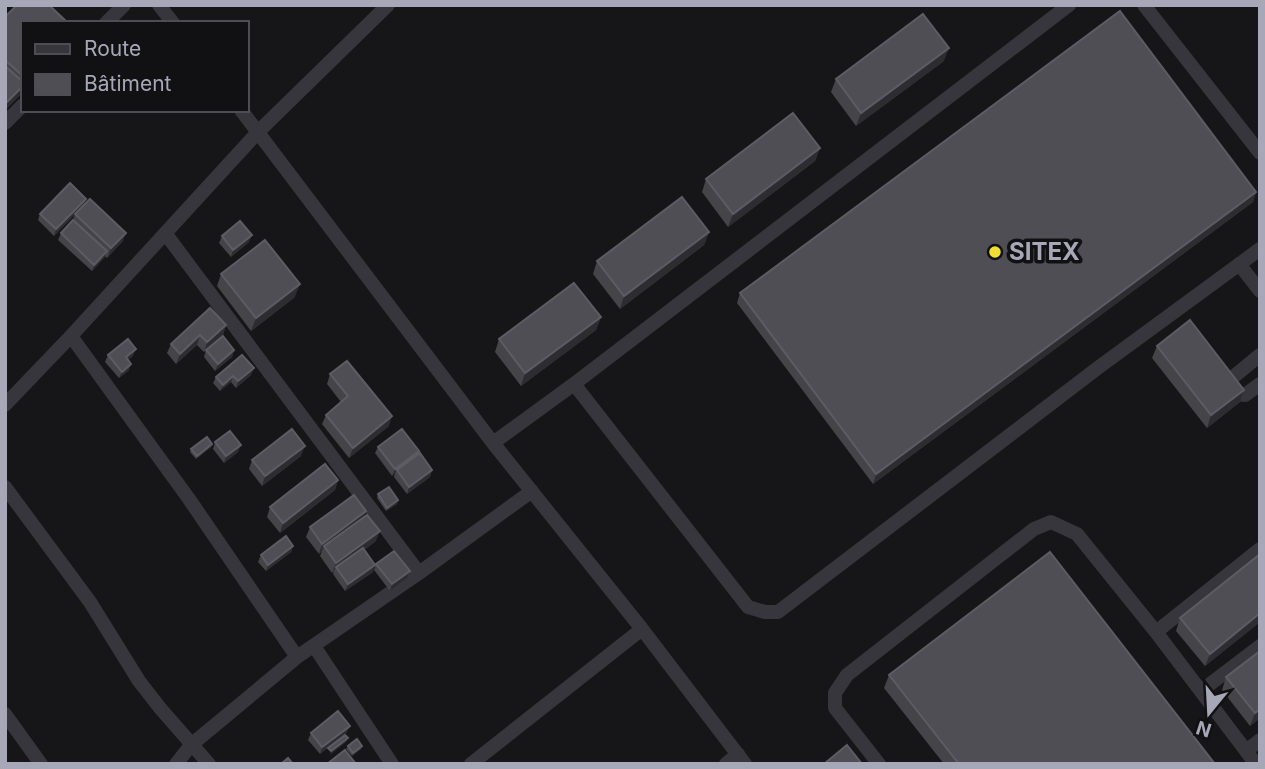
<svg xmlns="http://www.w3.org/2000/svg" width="1265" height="769" font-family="Inter,sans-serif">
<rect width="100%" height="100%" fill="#161517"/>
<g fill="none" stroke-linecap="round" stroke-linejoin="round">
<!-- minor -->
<path stroke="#37363c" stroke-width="14" d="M159 5 173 23
M1144 5 1260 153
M106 23 124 5
M241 110 493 443 642 629 745 764
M5 123 23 105
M165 233 419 573
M1239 264 1260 291
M71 336 189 499 297 657
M1260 355 1232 378 1231 382C1232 389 1238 395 1245 395L1260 384
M574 384 748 607 765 612H778L1099 367 1260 249
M5 405 71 336 258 132 388 5
M493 443 574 384 1069 5
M5 487 90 602 139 681 160 708 209 764
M1156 632 1260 549
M314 646 392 764
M1201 691 1260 646
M5 714 41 764
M1246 751 1260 740
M176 764 191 745 297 657 419 573 532 491
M471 764 642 629
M726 764 738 754
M879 764 835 708V693L847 675 1034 529 1051 522 1077 534 1156 632 1256 764"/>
</g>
<!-- wall -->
<path fill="#444449" d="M5 17 23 23V89L21 94 5 110Z
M944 61 856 126 831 92 836 79Z
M820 148 815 161 728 227 702 192 706 179Z
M1256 192 1253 202 873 484 737 303 740 293Z
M86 199 84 206 126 233 122 242 107 258 105 256 104 258 92 271 58 240 61 233 73 220 75 214 54 236 38 220 40 214Z
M709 232 704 245 620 309 593 274 597 261Z
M222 236 249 242 231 257 219 243Z
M221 274 295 297 251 331 217 286Z
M601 317 596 330 521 386 495 352 499 339Z
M226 325 223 335 204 352 197 345 176 364 167 353 171 344Z
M1157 346 1240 402 1207 428 1152 358Z
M206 350H234L232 357 215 371 204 357Z
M108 355 133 356 128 360 129 370 119 378 105 362Z
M330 374 389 426 349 458 322 424 326 415 341 402 327 384Z
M251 375 236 388 231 382 220 391 213 383 216 377Z
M215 442 238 452 224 463 213 449Z
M212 444 211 447 196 459 190 452 191 449Z
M378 447 419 451 417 455 432 470 430 477 407 494 394 477 395 473 392 476 375 453Z
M301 456 262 486 249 469 252 460Z
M338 480 335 490 280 533 267 517 270 507Z
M378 494 398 500 397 504 386 511 377 498Z
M366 511 364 517 376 541 364 550 373 572 345 591 333 574 334 572 332 573 320 556 322 551 319 554 306 537 310 527Z
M293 546 291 552 266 571 258 562 261 555Z
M1260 554V622L1205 666 1176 631 1180 618Z
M376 564 407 578 390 591 374 570Z
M1260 651V718L1250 726 1222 690 1226 677Z
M889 675 1215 764H944L884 688Z
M347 732 320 754 308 740 311 733Z
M348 746H362L361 749 352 756 346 749Z"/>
<!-- shaded-wall -->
<path fill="#2d2c30" d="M949 48 944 61 856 126 861 113Z
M23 86 21 94 5 110V104Z
M820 148 815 161 728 227 733 214Z
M1256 192 1253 202 873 484 876 474Z
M86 199 84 206 54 236 56 229Z
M709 232 704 245 620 309 624 296Z
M126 233 122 242 107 258 111 248Z
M252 235 249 242 231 257 233 250Z
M107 251 104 258 92 271 94 265Z
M300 284 295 297 251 331 256 318Z
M601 317 596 330 521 386 525 373Z
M226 325 223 335 204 352 207 342Z
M200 335 197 345 176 364 180 354Z
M136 349 133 356 123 364 126 357Z
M234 350 232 357 215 371 218 364Z
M131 364 129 370 119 378 122 372Z
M254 368 251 375 236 388 238 381Z
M233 376 231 382 220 391 223 385Z
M1244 390 1240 402 1207 428 1211 415Z
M392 416 389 426 349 458 353 448Z
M212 444 211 447 196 459 197 456Z
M241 445 238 452 224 463 226 456Z
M305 446 301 456 262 486 265 476Z
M419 451 417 457 397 470 395 473 392 476 395 469Z
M432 470 430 477 407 494 409 487Z
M338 480 335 490 280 533 283 523Z
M398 500 397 504 386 511 387 508Z
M366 511 363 521 324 546 322 551 319 554 322 544Z
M380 531 376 541 337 569 336 567 332 573 336 563Z
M293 546 291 552 266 571 268 565Z
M375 565 373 572 345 591 348 584Z
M410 571 407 578 390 591 392 584Z
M1260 613V622L1205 666 1210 654Z
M1260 709V718L1250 726 1255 713Z
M350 726 347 732 320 754 322 747Z
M348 738 346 742 330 755 331 751Z
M362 746 361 749 352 756 353 753Z"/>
<!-- building -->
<path fill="#4f4e55" stroke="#5d5c64" stroke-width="2" d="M17 5H49L68 23H23V76L5 60V17Z
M1120 11 1256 192 876 474 740 293Z
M923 14 949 48 861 113 836 79Z
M5 66 23 82V86L5 104Z
M793 113 820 148 733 214 706 179Z
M70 183 86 199 56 229 40 214Z
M682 197 709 232 624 296 597 261Z
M90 199 126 233 111 248 75 214Z
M73 220 107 251 94 265 61 233Z
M240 221 252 235 233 250 222 236Z
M265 240 300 284 256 318 221 274Z
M574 283 601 317 525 373 499 339Z
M210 308 226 325 207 342 200 335 180 354 171 344Z
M1190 320 1244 390 1211 415 1157 346Z
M223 336 234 350 218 364 206 350Z
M128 339 136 349 126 357 131 364 122 372 108 355Z
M242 355 254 368 238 381 233 376 223 385 216 377Z
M347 361 392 416 353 448 326 415 348 396 330 374Z
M292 429 305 446 265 476 252 460Z
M402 429 419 451 395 469 378 447Z
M230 431 241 445 226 456 215 442Z
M207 437 212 444 197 456 191 449Z
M420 453 432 470 409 487 397 470Z
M325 464 338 480 283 523 270 507Z
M389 487 398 500 387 508 378 494Z
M354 495 366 511 322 544 310 527Z
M367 515 380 531 336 563 324 546Z
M286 536 293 546 268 565 261 555Z
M363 548 375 565 348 584 336 567Z
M394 551 410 571 392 584 376 564Z
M1050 552 1215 764H959L889 675Z
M1260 554V613L1210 654 1180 618Z
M1260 651V709L1255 713 1226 677Z
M338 711 350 726 322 747 311 733Z
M345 735 348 738 331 751 328 748Z
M357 739 362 746 353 753 348 746Z
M847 745 862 764H824Z
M345 750 356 764H327Z
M288 758 293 764H281Z"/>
<!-- markers -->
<circle fill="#f2df32" stroke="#111012" stroke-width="2.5" cx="995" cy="252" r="7"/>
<g text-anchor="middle" stroke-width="7" stroke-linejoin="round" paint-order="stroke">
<!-- poi labels -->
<g font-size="24" font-weight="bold" fill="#a7a8b7" stroke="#111012" text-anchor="start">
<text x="1009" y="260">SITEX</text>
</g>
</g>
<!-- border -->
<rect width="1265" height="769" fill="none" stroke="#a7a8b7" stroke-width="14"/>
<!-- legend -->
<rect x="21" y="21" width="228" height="91" fill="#111012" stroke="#4d4d54" stroke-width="2"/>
<rect x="35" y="44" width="35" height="10" fill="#37363c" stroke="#4d4d54" stroke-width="2"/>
<text x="84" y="56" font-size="21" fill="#a7a8b7">Route</text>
<rect x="35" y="74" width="35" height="21" fill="#4f4e55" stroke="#4d4d54" stroke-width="2"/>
<text x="84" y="91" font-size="21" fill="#a7a8b7">Bâtiment</text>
<!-- north arrow -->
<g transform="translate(1209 713) rotate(198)" stroke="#111012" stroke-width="5" paint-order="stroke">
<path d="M0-5L12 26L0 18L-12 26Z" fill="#a7a8b7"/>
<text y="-10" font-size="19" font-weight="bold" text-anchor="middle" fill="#a7a8b7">N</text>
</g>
</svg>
